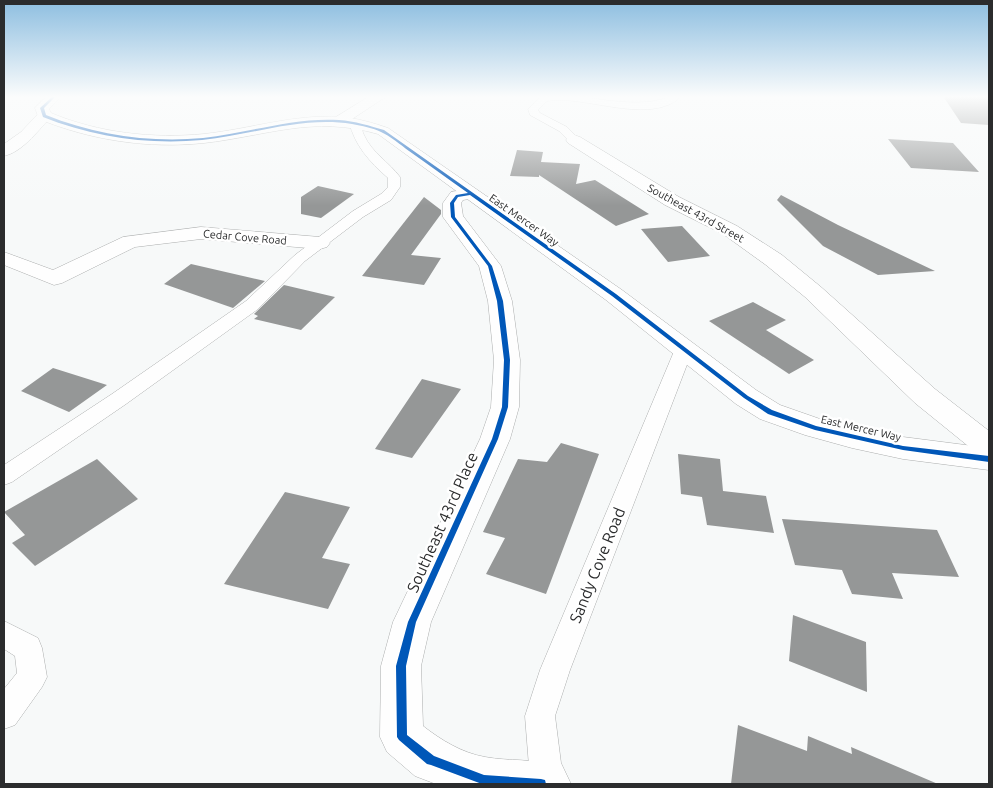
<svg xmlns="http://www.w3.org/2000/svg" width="993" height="788" font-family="Ubuntu,sans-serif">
<rect width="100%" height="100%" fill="#f7f9f9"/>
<!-- building -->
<path fill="#959797" d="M943 96H989V125L961 123Z
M888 139 953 143 979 172 911 168Z
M517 150 543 152 541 162 580 164 576 184 595 180 649 214 616 226 539 175V177L510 176Z
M318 186 354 194 321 218 301 214V197Z
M781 195 838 225 935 271 878 275 823 246 777 200Z
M424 197 441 210V214L411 255 441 258 424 285 362 276Z
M682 226 710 256 668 262 641 229Z
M191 264 265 281 233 308 164 284Z
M284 285 335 297 301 330 254 319 258 316 254 314Z
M753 302 786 320 766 330 814 360 789 374 709 321Z
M53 368 107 385 69 412 21 391Z
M422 379 461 389 412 458 375 449Z
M561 443 599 454 546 594 486 574 505 538 483 532 518 459 547 462Z
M678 454 720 459 723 491 766 496 774 533 707 525 702 497 681 494Z
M97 459 138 499 35 566 12 543 25 535 4 512Z
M285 492 350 507 322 558 350 564 328 609 224 584Z
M782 519 937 530 959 577 892 573 903 599 852 594 842 570 795 565Z
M793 615 866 642 867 692 789 661Z
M738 725 807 751 808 736 852 754 851 747 938 784H731Z"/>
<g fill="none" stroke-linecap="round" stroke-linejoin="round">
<!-- service casing -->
<g stroke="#acaeae" stroke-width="1">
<path id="service" d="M576 96C599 99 623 104 647 102 659 101 669 96 682 96 650 127 584 94 547 101L538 110 540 113 567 127 580 140 574 143 570 142 559 131 530 115 528 109 540 97Z
M354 119C361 121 361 128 364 135 372 153 389 162 400 177V187L391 200 363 217 305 261 258 309 126 404 12 482 4 485V465L112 394 246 301 295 255 353 211 381 194 388 187V178C369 161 355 146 349 122Z
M684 343 691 345 693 349 570 670 555 716 561 763 571 784H537L529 766 525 716 540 670 675 349 677 345Z
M4 621 38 638 42 648 47 677 42 687 15 725 4 729V689L17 673 15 656 4 649Z"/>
</g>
<!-- minor casing -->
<g stroke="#acaeae" stroke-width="1">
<path id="minor" d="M370 96H387L346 123H336L334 120 336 117Z
M44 112 49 113 51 116 49 119C37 132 22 152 4 156V144L21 132 39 113Z
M574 135 580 137 679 197 737 226 782 255 821 287 935 389 989 431V457L978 454 915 403 805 297 766 265 723 234 665 205 568 143 566 140 568 137Z
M469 189 475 190 478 194 475 198 463 200 461 203 463 216 501 266 512 301 520 360 519 407 510 439 431 622 421 666 423 726C441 740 462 753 485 757 511 762 531 757 557 768L564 784H436L415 776 387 752 380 737 381 666 393 622 480 439 491 407 494 360 488 301 479 266 443 217V203L451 192Z
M201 227 320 237 327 239 330 243 327 247 320 249 201 239 135 247 62 283 54 285 4 265V252L53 270 123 237Z"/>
</g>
<!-- tertiary casing -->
<g stroke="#acaeae" stroke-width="1">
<path id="tertiary" d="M47 96H62L49 109 51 113C99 133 153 139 204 134 250 129 294 114 340 117 357 118 373 123 388 128L622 290 756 390 780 405 820 419 903 437 989 448V470L903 459 852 448 805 435 760 419 736 404 606 300 378 134C313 115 267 136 204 143 148 149 90 140 39 119L35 108Z"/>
</g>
<!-- service -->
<use href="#service" fill="#fefefe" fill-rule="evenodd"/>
<!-- minor -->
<use href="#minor" fill="#fefefe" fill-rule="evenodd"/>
<!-- tertiary -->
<use href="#tertiary" fill="#fefefe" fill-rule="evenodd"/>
<!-- cycleway casing -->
<g stroke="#fff" stroke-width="3">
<path id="cycleway" d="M53 96H56L44 108 46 115C95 135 150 143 203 138 249 133 293 117 339 120 355 121 370 126 384 130L616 294 748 396 772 410 816 426 903 446 989 456V462L903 450 815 430 768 414 744 398 612 296 470 195 458 197 454 203 455 217 492 266 503 301 510 360 508 407 498 439 416 622 406 666 407 735 434 756 484 775 541 779 545 780 546 784H482L431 765 427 764 399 740 397 737 396 666 408 622 492 439 502 407 504 360 497 301 488 266 451 217 450 203 456 195 468 193C448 179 429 165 409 151 401 145 390 136 381 132 373 128 362 126 352 124 301 116 253 135 202 140 148 145 93 137 43 117L40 108Z"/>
</g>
<!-- cycleway -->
<use href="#cycleway" fill="#0057b8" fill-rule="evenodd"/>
</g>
<!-- sky -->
<linearGradient id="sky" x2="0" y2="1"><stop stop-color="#8dbee0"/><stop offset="0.47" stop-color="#fbfcfc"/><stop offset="1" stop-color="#fbfcfc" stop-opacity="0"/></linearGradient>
<rect width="993" height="206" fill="url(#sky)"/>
<g text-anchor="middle" stroke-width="5" stroke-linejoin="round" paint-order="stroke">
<!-- far-street labels -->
<g font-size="11" fill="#2b2c2d" stroke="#fff">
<text transform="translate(696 213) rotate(29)" y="4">Southeast 43rd Street</text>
<text transform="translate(524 220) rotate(35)" y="4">East Mercer Way</text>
<text transform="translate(245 237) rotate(5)" y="4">Cedar Cove Road</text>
<text transform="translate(861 428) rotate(13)" y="4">East Mercer Way</text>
</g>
<!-- near-street labels -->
<g font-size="16" fill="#2b2c2d" stroke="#fff">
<text transform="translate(442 522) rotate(-66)" y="6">Southeast 43rd Place</text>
<text transform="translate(597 565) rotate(-68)" y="6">Sandy Cove Road</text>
</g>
</g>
<!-- border -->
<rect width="993" height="788" fill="none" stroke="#2b2c2d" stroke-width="10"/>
</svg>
